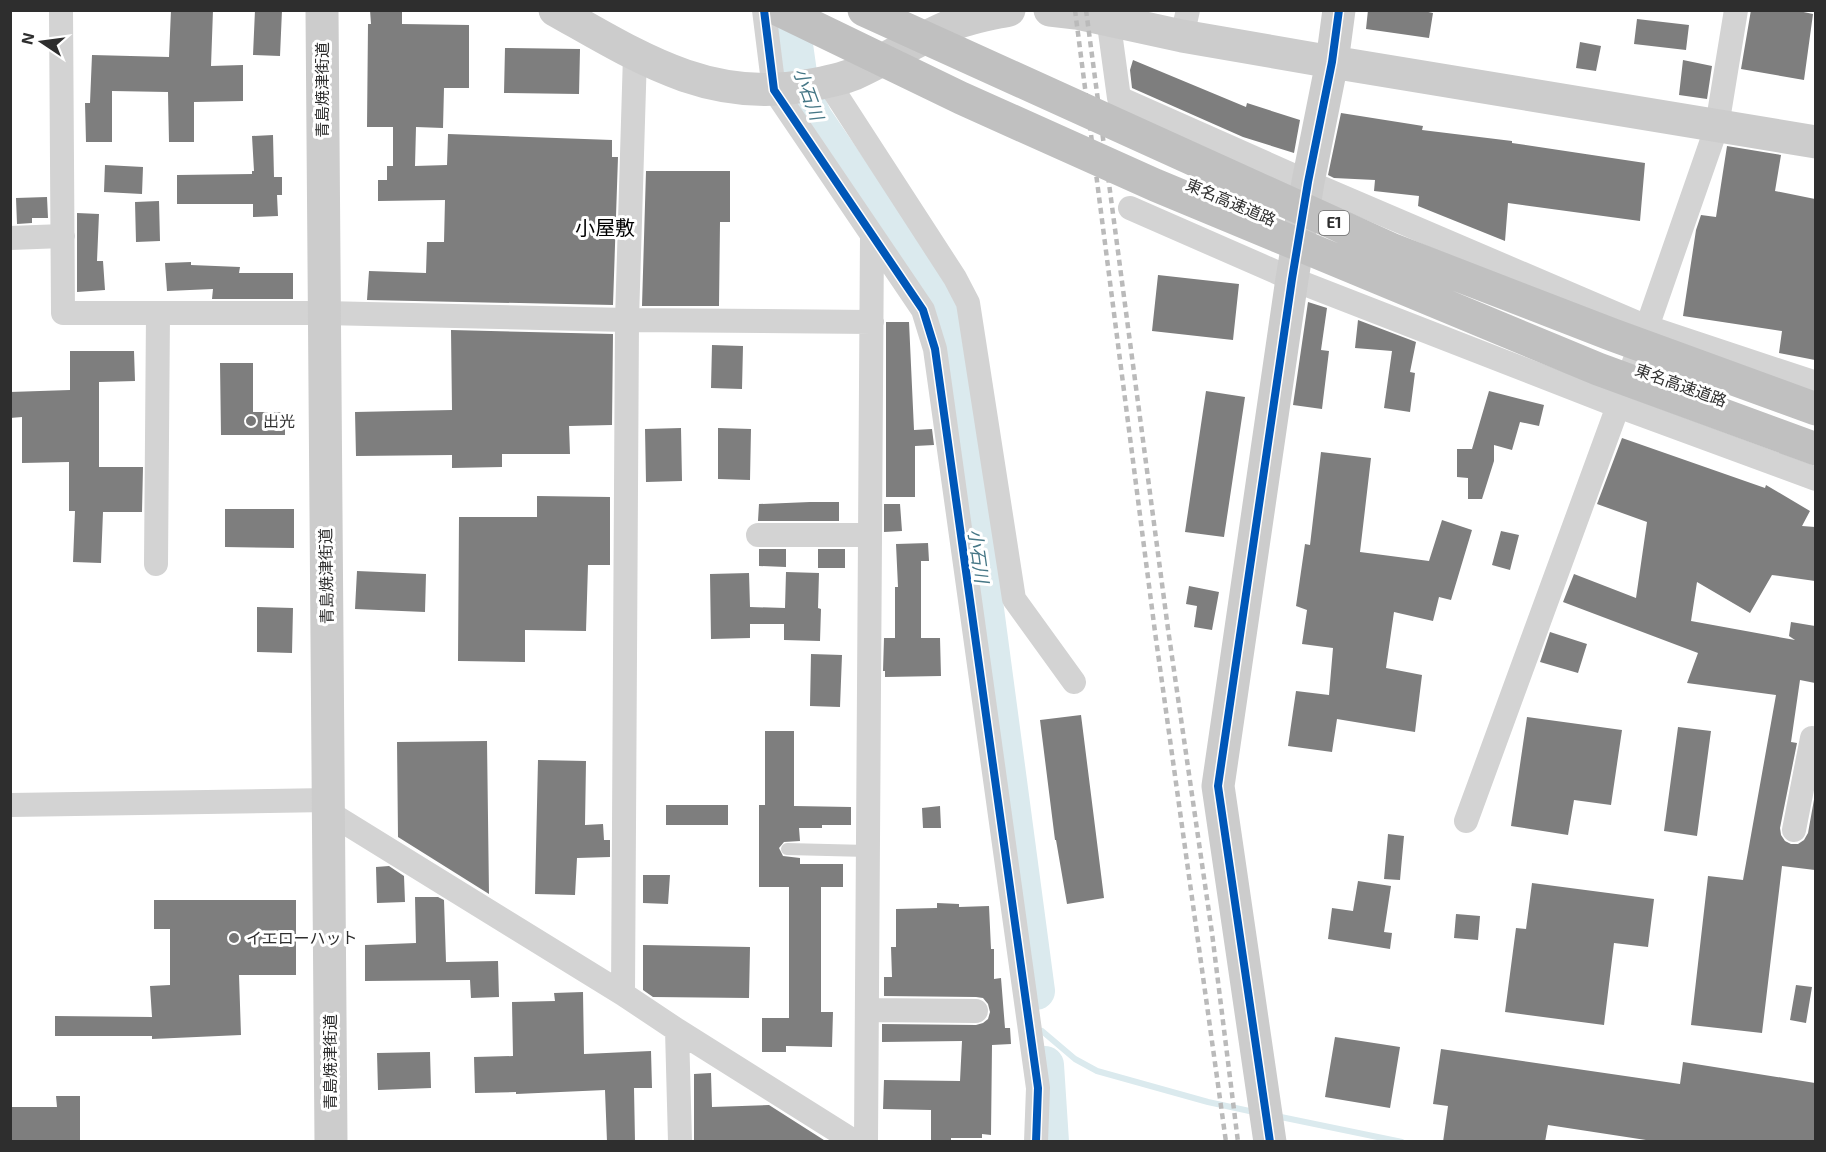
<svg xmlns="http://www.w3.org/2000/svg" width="1826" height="1152" font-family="'Exo 2','Noto Sans JP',sans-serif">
<rect width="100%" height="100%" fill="#fff"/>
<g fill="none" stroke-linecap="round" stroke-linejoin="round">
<!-- stream -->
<path stroke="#dbeaee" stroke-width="6" d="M1042 1031 1075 1059 1097 1071 1208 1102 1254 1112
M1276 1116 1402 1142"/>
<!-- river -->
<path stroke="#dbeaee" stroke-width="38" d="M789 10 798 73 803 97 814 119 935 297 948 332 1036 991
M1045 1065 1050 1142"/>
</g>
<!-- building -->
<path fill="#7e7e7e" d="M171 10H213L211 66 243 65V101L194 102V142H169L168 92 112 91V142H86L85 103H90L92 55 169 57Z
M255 10H282L280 56 253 55Z
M370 10H402V24L469 25V88H444L443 128 416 127 415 166 447 165 448 134 612 140V157H618L613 305 367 300 369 271 426 273 427 242H444L445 200 378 201V180H387V166H393V127H367L368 24H371Z
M1368 10H1419L1433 13 1429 38 1366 29Z
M1751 10H1794L1813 14 1804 80 1741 69Z
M1637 19 1689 25 1686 50 1634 44Z
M1580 42 1601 46 1596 71 1576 68Z
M505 48 580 49 579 94 504 93Z
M1133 60 1246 107 1247 103 1300 120 1294 153 1243 137 1132 88 1130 70Z
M1683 60 1712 66 1707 99 1679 95Z
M1341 113 1423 126 1422 130 1512 141V143L1645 163 1640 221 1508 203 1505 241 1418 206 1419 196 1374 191 1375 180 1334 178 1328 175Z
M273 135 274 177H282V195H277L278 216 253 217V204H177V175L252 174V171H254L252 136Z
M1727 146 1781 155 1775 191 1815 199V360L1779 353 1782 331 1683 316 1696 230 1701 215 1716 217Z
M105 165 143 167 142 194 104 192Z
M646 171H730V222H720L719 306H642Z
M47 197 48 218H32V223L17 224 16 198Z
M159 201 160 241 136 242 135 202Z
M77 213 99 214 97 261H103L105 290 77 292Z
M191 262V265L240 267 239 273H293V299H212L213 289 167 291 165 263Z
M1158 275 1239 284 1233 340 1152 331Z
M1308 302 1327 308 1321 350 1329 351 1322 409 1293 405Z
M1358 320 1416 342 1410 372 1415 373 1410 412 1384 408 1392 351 1355 348Z
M886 322H909L914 430 932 429 934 445 915 446V497H886Z
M451 330 613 334 612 425 569 426 570 454H502V467L452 468V455L356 456 355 412 452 410Z
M712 345 743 346 742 389 711 388Z
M70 351H134L135 381 99 382V467H143L142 512H103L101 563 73 562 75 511H69V462L22 463V417L10 418V392L70 390Z
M220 363H253V412H285V435H221Z
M1206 391 1245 397 1224 537 1185 532Z
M1489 391 1544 405 1539 426 1520 422 1512 450 1494 445V461L1482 499H1468V478L1457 477V449H1472Z
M681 428 682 481 646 482 645 429Z
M718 428 751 429 750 480 718 479Z
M1622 438 1765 488 1766 485 1810 511 1802 526 1815 527V581L1772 575 1750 613 1697 582 1691 621 1795 640 1789 636 1791 622 1815 626V683L1800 680 1791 742 1797 743 1780 828 1781 835 1785 841 1791 844H1798L1804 840 1808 833 1815 794V870L1782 866 1762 1033 1691 1025 1708 876 1743 880 1776 695 1687 683 1698 653 1563 602 1574 574 1636 598 1647 522 1597 504Z
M1321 452 1371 458 1360 552 1429 561 1442 520 1472 530 1451 600 1439 597 1433 621 1394 612 1386 668 1422 675 1415 732 1337 719 1332 752 1288 746 1296 691 1329 695 1333 648 1302 644 1307 610 1296 606 1305 544 1310 545Z
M537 496 610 497V565H588L586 631 525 630V662L458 661 459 517H537Z
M810 502H839V521H758L759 504Z
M884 504H900L902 531 884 532Z
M225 509H294V548L225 547Z
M1501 531 1519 535 1510 570 1492 565Z
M928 543 929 561H921V638H940L941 676 885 677V671H883L884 638H895V587H898L896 544Z
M759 549H786V567L759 566Z
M818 549H845V568H818Z
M357 571 426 574 425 612 355 609Z
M786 572 819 573 818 608 821 609 820 641 784 640V624H750V638L711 639 710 574 749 573 750 607 785 608Z
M1189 586 1219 592 1212 630 1194 627 1197 606 1186 604Z
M257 607 293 608 292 653 257 652Z
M1550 632 1587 644 1578 673 1540 662Z
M811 654 842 655 840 707 810 706Z
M1081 715 1104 898 1067 904 1056 840H1055L1040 720Z
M1527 717 1622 730 1611 805 1574 800 1568 835 1511 826Z
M1678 727 1711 731 1697 836 1664 831Z
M765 731H794V806L851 807V825H822V828H799L800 841 784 842 779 848 783 856 800 858V864H843V887H821V1012H833L832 1047 786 1046V1052H762V1018H789V887H759V805H765Z
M487 741 489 894 398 837 397 742Z
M538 760 586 761 585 825 603 824 604 840H610V857L577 858 575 895 535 894Z
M666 805H728V825H666Z
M940 806 941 828H923L922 808Z
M1388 834 1404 836 1400 880 1384 879Z
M389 866 404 876 405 902 377 903 376 867Z
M643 875H670L668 904 643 903Z
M1358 881 1391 886 1384 932 1392 933 1390 949 1328 939 1332 908 1353 911Z
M1532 883 1654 899 1648 947 1614 943 1604 1025 1505 1012 1516 928 1526 929Z
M415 897H438L444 900 446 962 498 961 499 997 471 998 470 980 365 981V945L416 943Z
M154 900H296V975H239L241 1035 152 1039V1036H55V1016L152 1017 150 986 170 985V929H154Z
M937 903 959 904V907L989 906 991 949H994V979L1001 978 1005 1028H1010L1011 1044 992 1045 991 1135 982 1134V1138H951V1141H931V1110L883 1109 884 1080 960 1081 962 1041 882 1042V1024L976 1025 983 1023 988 1019 990 1012 988 1004 983 998 976 997 884 996V977H892L891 947H896V909L937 908Z
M1456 914 1480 916 1478 940 1454 938Z
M643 945 750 947 749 998 653 997 643 990Z
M1796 985 1812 987 1806 1023 1790 1020Z
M583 992 584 1054 651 1051 652 1088H634L635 1142H607L605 1090 516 1094V1092L475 1093 474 1057 513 1056 512 1002 555 1001 554 993Z
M1335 1037 1400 1047 1390 1108 1325 1097Z
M1441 1049 1680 1084 1683 1062 1815 1083V1142H1659L1548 1125 1545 1142H1443L1448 1106 1433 1104Z
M430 1052 431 1088 378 1090 377 1053Z
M711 1073 712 1107 769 1105 827 1142H769V1140L694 1142V1074Z
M56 1096H80V1142H10V1107H57Z"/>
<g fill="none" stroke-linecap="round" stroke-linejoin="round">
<!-- lane -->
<path stroke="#d3d3d3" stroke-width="12" d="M787 849 868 851"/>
<!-- street -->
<path stroke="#d3d3d3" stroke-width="24" d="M61 10 63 313H324L627 320 872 322
M764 10 774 90 923 310 935 349 1038 1088 1036 1142
M1107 10 1119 98 1308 182 1647 327 1816 383
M1182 36 1188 10
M828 82 955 278 968 303 1014 599 1074 682
M1130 208 1292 279 1618 406 1816 479
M10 238 63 236
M758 535H870
M156 564 158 313
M10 805 328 800
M328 812 623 994 677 1030 855 1142
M1466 821 1647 327 1717 126 1736 10
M1794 830 1812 738 1816 739
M623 994 627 320 635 55
M867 1010 976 1011
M677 1030 680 1142
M866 1142 872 235"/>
<!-- secondary -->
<path stroke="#ccc" stroke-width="33" d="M322 10 331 1142
M555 10C637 56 707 103 806 86 822 83 839 80 854 74 887 59 918 39 952 25 970 17 990 14 1009 10
M1050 10 1076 13 1182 36 1332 62 1816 142
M1270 1142 1218 786 1292 279 1308 182 1332 62 1339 10"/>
<!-- rail -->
<path stroke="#bababa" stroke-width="4.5" stroke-dasharray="6 4.5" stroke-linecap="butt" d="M1075 10 1155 632 1226 1142
M1086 10 1168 629 1212 933 1238 1142"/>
<!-- highway-bridge -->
<path stroke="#c0c0c0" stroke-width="33" d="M779 10 961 98 1155 185 1598 369 1816 449
M864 10 1393 250 1613 335 1816 409"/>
<!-- cycleway casing -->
<g stroke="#fff" stroke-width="11">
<path id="cycleway" d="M764 10 774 90 923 310 935 349 1038 1088 1036 1142
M1270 1142 1218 786 1292 279 1308 182 1332 62 1339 10"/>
</g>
<!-- cycleway -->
<use href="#cycleway" stroke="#0057b8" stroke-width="8"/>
</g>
<!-- markers -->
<g fill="#777" stroke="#fff" stroke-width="2">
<circle cx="251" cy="421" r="6"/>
<circle cx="234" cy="938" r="6"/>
</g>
<g text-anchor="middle" stroke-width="6" stroke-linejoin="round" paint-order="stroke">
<!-- shield labels -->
<rect fill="#fff" stroke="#6d6d6d" stroke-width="1.5" x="1319" y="211" width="30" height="24" rx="4.5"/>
<g font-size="15" font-weight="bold" fill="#2e2e2e">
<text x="1334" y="228">E1</text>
</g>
<!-- street labels -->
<g font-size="16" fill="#2e2e2e" stroke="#fff">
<text transform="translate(322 90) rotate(-90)" y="6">青島焼津街道</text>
<text transform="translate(1231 202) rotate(23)" y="6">東名高速道路</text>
<text transform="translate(1681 385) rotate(20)" y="6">東名高速道路</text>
<text transform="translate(326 576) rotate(-91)" y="6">青島焼津街道</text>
<text transform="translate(330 1062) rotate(-90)" y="6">青島焼津街道</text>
</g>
<!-- poi labels -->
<g font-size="16" fill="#2e2e2e" stroke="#fff" text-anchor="start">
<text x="263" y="427">出光</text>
<text x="246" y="944">イエローハット</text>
</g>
<!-- water labels -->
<g font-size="18" font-style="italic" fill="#467786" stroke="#fff">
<text transform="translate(808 94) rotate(70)" y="6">小石川</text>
<text transform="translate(978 556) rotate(82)" y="6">小石川</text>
</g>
<!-- quarter labels -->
<g font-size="20" fill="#000" stroke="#fff">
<text x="605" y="235">小屋敷</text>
</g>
</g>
<!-- border -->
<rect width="1826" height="1152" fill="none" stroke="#2e2e2e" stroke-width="24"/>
<!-- north arrow -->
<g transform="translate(42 42) rotate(283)" stroke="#ffffff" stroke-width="4.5" paint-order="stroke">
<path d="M0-4.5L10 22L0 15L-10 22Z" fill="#2e2e2e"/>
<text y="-9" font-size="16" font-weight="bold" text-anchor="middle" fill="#2e2e2e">N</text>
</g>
</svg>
